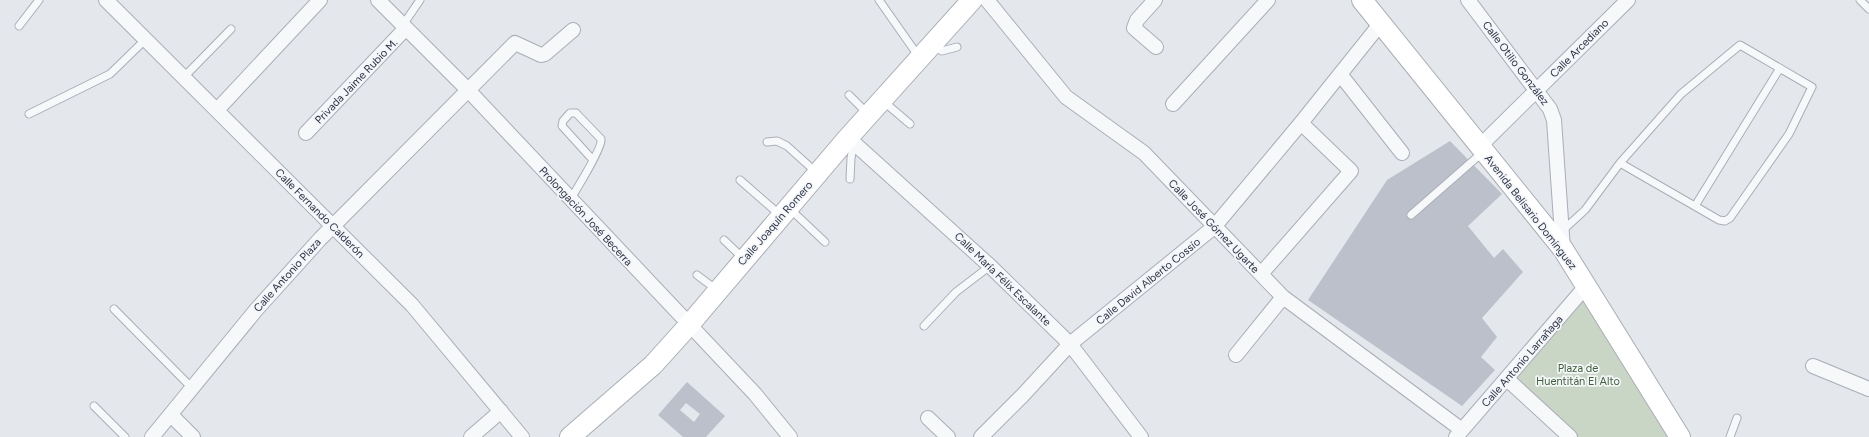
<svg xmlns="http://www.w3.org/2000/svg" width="1869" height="437" font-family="Figtree,sans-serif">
<rect width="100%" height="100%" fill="#e4e7ec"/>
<!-- green -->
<path fill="#c9d6c5" d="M1581 298 1676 437H1577L1514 378Z"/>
<!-- building -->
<path fill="#bbc0ca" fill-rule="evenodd" d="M1450 141 1502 194 1468 226 1494 258 1503 249 1523 272 1482 318 1497 337 1481 357 1495 370 1462 406 1308 300 1387 180Z
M687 382 725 416 706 437H683L658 415ZM686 403 700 414 694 422 680 410Z"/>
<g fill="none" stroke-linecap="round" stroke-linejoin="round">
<!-- lane casing -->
<g stroke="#a9aeb7" stroke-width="9">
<path id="lane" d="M879 0 919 57
M1860 0 1869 9
M403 25 420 0
M19 26 39 0
M932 46 942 51 957 47
M184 77 231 29
M849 95 868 114
M883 101 910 124
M29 114 110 74 146 39
M767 142 777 141 787 146 817 173
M850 179 851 158 854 143
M740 180 780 215
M570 200C576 190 603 147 601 139L576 113H570L563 121 562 126 593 160
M1695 206 1780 68
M789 208 825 242
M1411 215 1483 152
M1562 231 1585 210 1620 163 1681 94 1740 45 1812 87 1789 134 1730 218 1725 221 1719 220 1620 163
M724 240 744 259
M697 275 717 290
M114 309 192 388
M924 326 956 292 990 266
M94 406 125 437
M1730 437 1737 418"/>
</g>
<!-- street casing -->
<g stroke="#a9aeb7" stroke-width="16">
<path id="street" d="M106 0 412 305 522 437
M378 0 468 90 755 394 790 437
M987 0 1066 97 1144 153 1283 297 1462 430
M1155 0 1137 20 1134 28 1156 47
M1468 0 1550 109 1554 120 1563 249
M1340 74 1402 153
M1173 104 1268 0
M217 110 320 0
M306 133 406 28
M846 140 854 143 990 266 1070 344 1141 437
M1480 146 1628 0
M1261 274 1351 171 1301 123
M1236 355 1283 297
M1813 366 1869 389
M1507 379 1570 437
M171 415 193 437
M928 418 948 437
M152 437 256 310 320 239 515 43 541 55 545 54 573 30
M471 437 501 411
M981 437 1023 395 1070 344 1214 227 1301 123 1381 23
M1456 437 1587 285"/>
</g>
<!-- secondary casing -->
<g stroke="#a9aeb7" stroke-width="22">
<path id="secondary" d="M1362 0 1563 249 1680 437
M570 437 653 365 689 325 846 140 972 0"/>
</g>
<!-- lane -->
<use href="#lane" stroke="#f7f8fa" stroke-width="7"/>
<!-- street -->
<use href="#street" stroke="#f7f8fa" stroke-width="14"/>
<!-- secondary -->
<use href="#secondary" stroke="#fff" stroke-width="20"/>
</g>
<g text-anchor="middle" stroke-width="3.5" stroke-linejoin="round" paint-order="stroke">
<!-- street labels -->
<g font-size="11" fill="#2b3445" stroke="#f4f6f9">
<text transform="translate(1579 48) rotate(-45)" y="4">Calle Arcediano</text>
<text transform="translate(1516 63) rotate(53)" y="4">Calle Otilio González</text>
<text transform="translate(356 81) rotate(-46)" y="4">Privada Jaime Rubio M.</text>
<text transform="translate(1531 212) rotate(52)" y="4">Avenida Belisario Domínguez</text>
<text transform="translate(320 213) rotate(45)" y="4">Calle Fernando Calderón</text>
<text transform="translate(586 216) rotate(47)" y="4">Prolongación José Becerra</text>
<text transform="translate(775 223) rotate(-49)" y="4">Calle Joaquín Romero</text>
<text transform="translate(1214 226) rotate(46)" y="4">Calle José Gómez Ugarte</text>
<text transform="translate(287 275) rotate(-48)" y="4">Calle Antonio Plaza</text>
<text transform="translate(1003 279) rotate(44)" y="4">Calle María Félix Escalante</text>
<text transform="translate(1148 281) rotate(-39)" y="4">Calle David Alberto Cossío</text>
<text transform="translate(1522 361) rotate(-49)" y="4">Calle Antonio Larrañaga</text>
</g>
<!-- park labels -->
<g font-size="11" fill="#3f6138" stroke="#f4f6f9">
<text x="1578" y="372">Plaza de<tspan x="1578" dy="13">Huentitán El Alto</tspan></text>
</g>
</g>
</svg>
